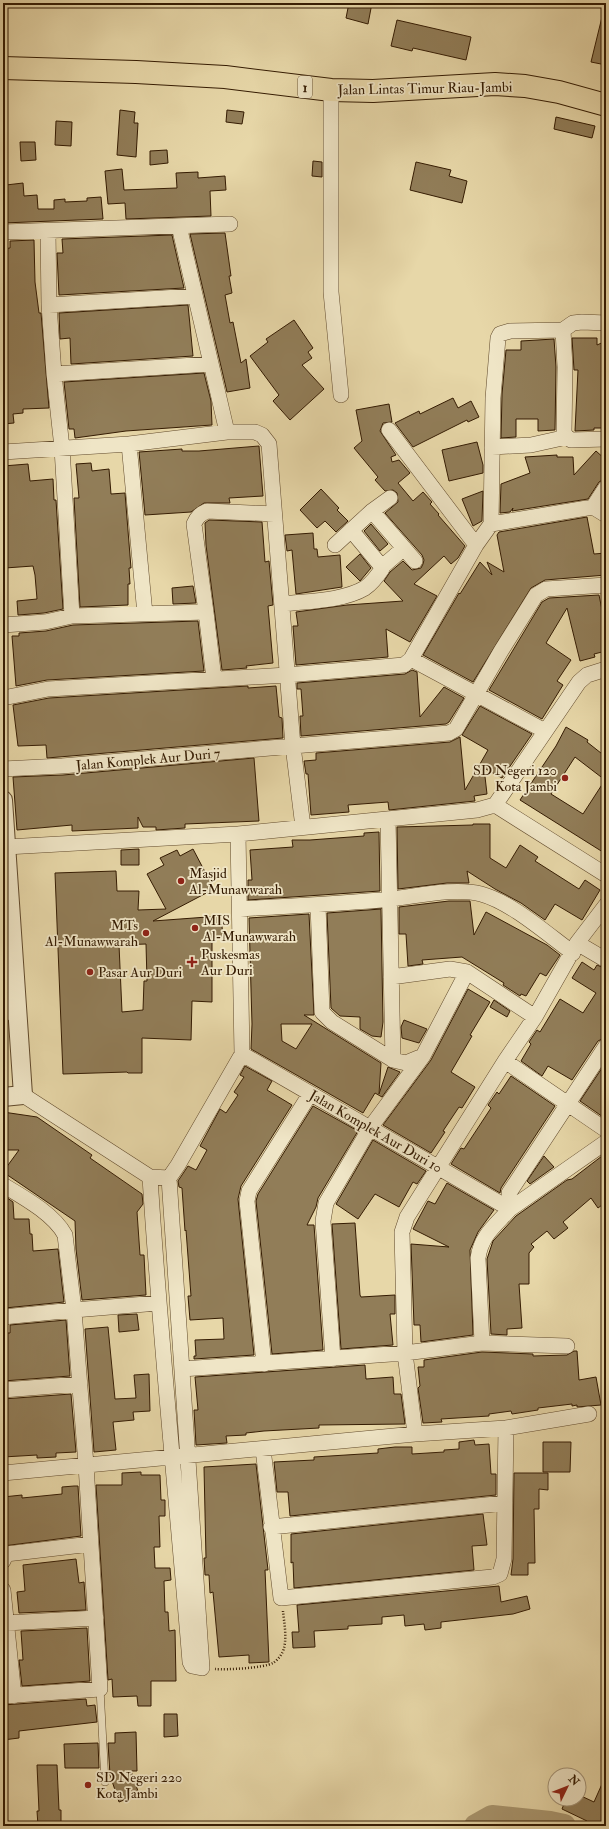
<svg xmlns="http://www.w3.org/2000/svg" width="609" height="1829" font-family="'IM FELL Double Pica',serif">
<rect width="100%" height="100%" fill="#e7d7a8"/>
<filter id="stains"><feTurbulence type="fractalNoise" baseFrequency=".005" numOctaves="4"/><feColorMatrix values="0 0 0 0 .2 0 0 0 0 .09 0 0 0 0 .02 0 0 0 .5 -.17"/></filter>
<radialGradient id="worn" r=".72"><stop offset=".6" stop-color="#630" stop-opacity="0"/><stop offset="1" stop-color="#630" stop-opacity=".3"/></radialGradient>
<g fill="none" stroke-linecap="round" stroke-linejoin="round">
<!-- river -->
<path stroke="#aa9770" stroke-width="24" d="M476 1826 492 1817 550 1823 564 1826"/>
</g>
<!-- building -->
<path fill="#917d58" stroke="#341b02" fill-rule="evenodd" d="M349 3H372L368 24 346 18Z
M602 17H606V65L591 62Z
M397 20 471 37 466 60 413 48 412 51 391 46Z
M120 110 135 112 134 123H138L136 157 117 155Z
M227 110 244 112 242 124 226 122Z
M556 117 595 126 592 138 554 129Z
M56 121 72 122 71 146 55 145Z
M20 142H35L36 160 21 161Z
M167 150 168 163 150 165V151Z
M313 161 322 162V177L312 176Z
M416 162 451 170 449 176 467 181 462 203 410 190Z
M122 169 124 190 177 188 176 173 198 172V178L225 176 226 190 210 191 211 216 126 219 125 203 108 204 105 171Z
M23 183 24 196 37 195 38 209H54V200L65 199V202L87 201V198L101 197 103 219 3 223V193H7L6 185Z
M225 233 231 276H229L232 293 225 295 230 323 233 322 241 363 246 359 250 388 227 392 190 234Z
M172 235 184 288 59 295 57 253H63L62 239Z
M34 240 35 282 39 313H41L49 408 23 409V413L13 414 14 423 3 424V249L10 248V241Z
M188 305 193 356 71 364 70 338 60 339 59 313Z
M294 320 313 348 308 352 312 358 302 365 324 389 290 420 273 401 279 395 250 356 268 342 266 339Z
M572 338H597V345L606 341V428H594V430L575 431 578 370H574Z
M554 339 556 367 555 430 538 431V419H516V437L501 438 502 394 506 350H521V341Z
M204 373 211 401 212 425 126 431 75 438 74 429H69L64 382Z
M453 398 458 408 471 401 479 417 468 422 467 420 413 447 395 423 419 411 420 414Z
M389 404 392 422 383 423 380 431 396 455 391 457 392 462 399 460 410 473 398 483 413 501 423 492 432 502 430 504 439 514 438 515 465 546 458 558 451 564 444 556 414 584 437 596 410 642 386 629 388 657 296 665 293 626H298L296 612 347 605 403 601 384 581 390 572 403 561 412 570 421 568 423 564 424 560 422 555 385 513 398 502 397 493 393 490 385 491 375 480 378 477 354 448 362 441 356 410Z
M477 442 483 465V473L449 481 442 450Z
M259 446 263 496 229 498 230 503H204L191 512 145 515 139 452 182 449V451H199Z
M596 451 606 460V478L599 482 588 499 512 511 513 508 510 512 500 513 501 484 530 473 525 457 557 455V457H573L574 475Z
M91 463 92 471 109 469 111 494 125 493 131 568H129L130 584H128V605L80 607 74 498H79L76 464Z
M28 464 30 481 53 479 54 500H56L63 609 44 613 18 615 17 601 37 599 35 575 33 566 5 568 3 546V466Z
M321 489 339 508 337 510 348 521 336 532 325 521 317 528 300 510Z
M483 491 482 521 473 526 462 499Z
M587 517 594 554 606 553V575L545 580 531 588 473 682 423 655 459 593 460 594 480 562 492 575 487 562 504 572 497 535 499 532Z
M209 520 262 522 265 562 269 561 273 605 268 606 273 663 246 666 247 668 222 670 206 545 205 523Z
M371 524 388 544 380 551 364 531Z
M313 533 314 549H317L318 557 340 555 342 587 296 594 292 550 287 551 285 535Z
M360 554 371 568 360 581 346 567Z
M193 586 196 603 173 604 172 588Z
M599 595 603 615 606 614V651L594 654 595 657 580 661 567 608 546 643 571 660 557 681 563 685 542 719 489 690 542 602 549 598Z
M198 621 204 671 47 680 16 686 12 636H19V633L46 631 73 625Z
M412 670 417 672 420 717 444 687 464 698 449 722 446 724 301 736 300 716H303L301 689H297V683L405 674Z
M248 686V688L276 686 279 717 282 718 283 738 47 758 46 745 18 746 13 705 49 698Z
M480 706 532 734 502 778 484 768 487 794 474 796 475 801 389 810 388 802 348 805 349 812 311 815 308 774H306L304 761 316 760V753L450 742 460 737 465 790 488 750 462 735Z
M566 727 588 740 587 742 606 757V854L520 800 556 746ZM575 757 605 780 583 814 551 794Z
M254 758 259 821 185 824V828L156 830V827H143L138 817V828L72 831V825L17 830 13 777 63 775Z
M473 824H490V858L506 868 520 845 538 857 535 861 579 889 585 880 600 890 582 920 555 904 545 920 521 903 495 889 467 871 469 883H447L398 889 397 827 473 825Z
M379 832 380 891 248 900V880H252L250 850 293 847 292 840H310L364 836V833Z
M139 849V865H121V850Z
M193 849 214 889 153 921 221 916 223 937 212 938V1002L192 1001 191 1040 142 1038V1073H128L127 1072 63 1074 55 873 116 871 117 891H139L138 910 166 909 147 874 164 865 160 858 177 850 180 856ZM146 944 147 981H144L143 1010 122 1012 119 945Z
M449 901H470L474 935 486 912 547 945 560 955 546 976 540 973 526 996 521 994 520 996 503 985 504 983 462 957 422 960 423 964 408 966 406 934H399V907Z
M381 909 383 1022 381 1037 372 1036 360 1029V1017L340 1016 331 1008 327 913Z
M309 914 314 1015H304L381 1063 379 1094 388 1067 400 1072 382 1097 375 1093 363 1113 251 1049 252 1024 249 918ZM281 1024H312L296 1049 282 1041Z
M582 962 594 970 597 965 606 969V1037L598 1041 572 1080 548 1066 542 1076 521 1061 531 1044 529 1042 537 1030 540 1032 560 999 583 1013 596 993 572 978Z
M468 989 490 1002 470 1035 472 1036 451 1072 475 1087 462 1108 459 1107 443 1131 445 1132 431 1153 383 1125 431 1060Z
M494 1000 510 1011 507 1017 490 1007Z
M404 1020 427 1029 419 1043 402 1038 401 1027Z
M606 1062V1119L580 1101Z
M245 1066 272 1081 267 1090 292 1105 241 1186 238 1199 254 1355 194 1359V1356H196L195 1340 224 1339 223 1318 190 1320 188 1296H191L186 1230 185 1231 182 1188 179 1187 178 1181 188 1166 196 1170 207 1150 200 1146 220 1109 226 1113 238 1095 234 1092 244 1077 240 1075Z
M511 1076 555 1106 501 1188 500 1193 451 1164 461 1148 464 1149 491 1108 488 1105 497 1092 499 1094Z
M313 1106 358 1131 318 1198 316 1207 307 1225H314L323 1350 272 1354 256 1201 258 1194Z
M3 1112 37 1117 92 1155 90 1158 142 1194 143 1204 137 1212 140 1255H144L146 1295 82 1300 76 1249 75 1221 3 1172 19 1150H3Z
M373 1140 426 1171 417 1184 413 1182 399 1207 375 1194 358 1219 336 1204Z
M544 1156 554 1167 530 1184 527 1181Z
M602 1156 606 1161V1202L598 1208 591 1198 563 1222 568 1228 554 1239 547 1231 531 1244 534 1247 529 1253V1284H519L522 1328 507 1329V1335L491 1334 487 1259 493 1241 516 1216 567 1180 572 1179Z
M447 1183 494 1210 478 1232 470 1250 473 1335 421 1342 420 1325H414L411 1244 449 1247 413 1229 428 1201 435 1204Z
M3 1195 13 1202 14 1219H29L30 1234H32L33 1251 58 1249 64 1302 5 1308 3 1278V1273H5L3 1240Z
M355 1223 360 1295 361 1297 395 1295V1314H390L393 1345 341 1349 332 1224Z
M137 1314 139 1330 119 1332 118 1315Z
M66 1320 70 1376 3 1381V1333H10V1325Z
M108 1327 115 1399 136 1398 134 1375 149 1374 150 1411 133 1412 134 1420 113 1422 116 1450 94 1452 85 1329Z
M574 1351H577L579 1380 596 1377 601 1405 577 1407V1405L572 1406V1404L538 1408V1410L512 1414 511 1411 489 1414V1416L441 1419 442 1422 423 1423 418 1388 420 1386 418 1367H424V1360L482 1352 533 1354V1356L567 1355Z
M365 1365 366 1379 393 1377 394 1394H401L405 1424 319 1425V1428L264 1431 246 1433V1435L226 1436 227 1443 196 1445 194 1410H198L195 1377Z
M71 1394 76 1452 56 1453V1457L37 1458V1455L3 1457V1399Z
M474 1440 475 1445 489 1444 491 1474H496V1495L290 1516 288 1492H277L274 1462 314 1460V1457L378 1453V1449L395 1447H412V1454L444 1452V1450L459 1449V1442Z
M543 1442H571L570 1472H543Z
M256 1464 268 1570H265L269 1662 249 1663V1655L219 1657 213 1592 210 1593 209 1575H205L204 1558H206L204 1467Z
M141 1472V1475H160L161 1500H165V1516H159L160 1547H154L155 1568H170L171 1580 164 1581 165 1612H168L169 1631 175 1630 176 1681H151V1706H138L137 1696 113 1697 112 1679 108 1680 96 1485H122V1473Z
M514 1473H548V1490L539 1489V1509H534L535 1563H528V1575H511L513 1559Z
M74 1486H78L81 1536 3 1546V1497L22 1495V1498L62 1494V1487Z
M483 1514 487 1545 472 1546 474 1570 294 1588 293 1562 291 1563V1534Z
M76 1559 79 1583 84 1582 86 1610 19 1613 17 1592 25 1591 23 1565Z
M499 1586 501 1602 527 1596 530 1609 513 1614 441 1622V1628L425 1630 424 1624 405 1626 404 1615 382 1617V1624L348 1626V1629L314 1631 315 1647 293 1648 292 1632H299L297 1605Z
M87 1628 90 1681 22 1686 19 1660H23L21 1631Z
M86 1699 87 1706 95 1705 97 1722 19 1731V1738L3 1740V1705Z
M164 1714H177L178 1736 164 1737Z
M136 1732 137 1771H131L139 1794 119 1802 110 1775 108 1743H115V1733Z
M98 1743 99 1768H65L64 1744Z
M37 1765H57L59 1810H61V1826H38L37 1811H39Z
M606 1775V1818L602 1826H584L587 1821 562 1809 566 1799H579V1795L594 1802Z"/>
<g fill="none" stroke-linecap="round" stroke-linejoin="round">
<!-- service casing -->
<g stroke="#614a2c" stroke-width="8">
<path id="service" d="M100 1689 105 1782"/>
</g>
<!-- minor casing -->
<g stroke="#614a2c" stroke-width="16">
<path id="minor" d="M331 90V292L341 395
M179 226 227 432
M48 231 49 305 54 374 62 448 72 616
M3 232 230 224
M49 305 195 296
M563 330 565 367 564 433 567 437 571 440 606 439
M54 374 211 364
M389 430 476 545
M129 444 145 614
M492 447 531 445 567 437
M3 452 129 444 227 432H255L262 435 269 444 293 746 62 766 3 769
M593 507 606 487
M372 511 415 561
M491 524 493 398 498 338 500 334 510 331 563 330 573 323 582 322 606 323
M335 545 372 511 390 498
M382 567 404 548
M283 604C308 601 343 601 365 588 372 583 378 575 382 569V567L351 530
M206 612 194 524C197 517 200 514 207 511L274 514
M3 625 45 622 72 616 206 612 214 679
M411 659 545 731
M3 698 48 689 287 675 404 665 411 659 476 545 491 524 593 507 606 515
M495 805 606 875
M388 819 393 1060 406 1063 423 1056
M303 827 293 746 449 733 456 729 501 651 536 595 546 589 606 585
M6 847 238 834 477 810 495 805 579 682 587 675 606 669
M318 905 322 1012 332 1022 393 1060
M240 909C290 906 341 904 391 899 418 896 455 887 481 894 511 902 547 934 573 953
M577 943 606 960
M467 972 535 1017
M3 1013 17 1011
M242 1054 510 1209 606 1142
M505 1061 606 1130
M23 1095 150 1177 169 1178 178 1165 242 1054 238 834
M150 1177C160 1339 177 1501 190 1662L192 1666 202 1668 169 1178
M3 1185C23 1197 54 1214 65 1235L74 1310 158 1303
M3 1317 74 1310 86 1465 100 1689 3 1696
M482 1343 478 1258C481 1235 496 1225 510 1209L509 1193 606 1046
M333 1359 323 1221 326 1203 370 1128 423 1056 467 972 450 969 391 977
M264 1364 247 1201 249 1191 310 1094
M182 1369 405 1353 482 1343 567 1346
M3 1390 80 1384
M415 1434 405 1353 402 1232 407 1217 505 1061 535 1017 577 943 606 905
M263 1449 281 1598 482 1578 493 1577 500 1574 504 1559 506 1428
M3 1473 415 1434 506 1428 589 1414
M271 1527 505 1503
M3 1561 6 1554 91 1544
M3 1590 14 1696
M6 1623 96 1618"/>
</g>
<!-- tertiary casing -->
<g stroke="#614a2c" stroke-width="20">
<path id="tertiary" d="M3 800 23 1095 3 1097"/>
</g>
<!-- trunk casing -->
<g stroke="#341b02" stroke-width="24">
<path id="trunk" d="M3 68 136 72 225 77 331 90 373 91 495 84 525 86 559 92 606 105"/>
</g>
<!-- path -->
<path stroke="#341b02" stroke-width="2.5" stroke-dasharray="1 2" stroke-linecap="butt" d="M215 1669C226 1670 264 1668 273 1663 278 1660 283 1653 284 1648 287 1636 284 1622 283 1611"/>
<!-- service -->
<use href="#service" stroke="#efe5c6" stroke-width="7"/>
<!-- minor -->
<use href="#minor" stroke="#efe5c6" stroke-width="15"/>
<!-- tertiary -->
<use href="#tertiary" stroke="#efe5c6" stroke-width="18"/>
<!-- trunk -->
<use href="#trunk" stroke="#e7d7a8" stroke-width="22"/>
</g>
<!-- markers -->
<g fill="#8f2418" stroke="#efe5c6" stroke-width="1.5">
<circle cx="565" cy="778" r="4"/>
<circle cx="181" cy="881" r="4"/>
<circle cx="195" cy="928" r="4"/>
<circle cx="146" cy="933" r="4"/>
<path d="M190 956h4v4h4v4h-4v4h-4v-4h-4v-4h4z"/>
<circle cx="90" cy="972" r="4"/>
<circle cx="88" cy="1785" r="4"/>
</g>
<g text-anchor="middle" stroke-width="3.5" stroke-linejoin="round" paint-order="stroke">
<!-- shield labels -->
<rect fill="#efe5c6" stroke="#6c583d" stroke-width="1" x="298" y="76" width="14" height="22" rx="3"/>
<g font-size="13" font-weight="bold" fill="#341b02">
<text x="305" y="92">1</text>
</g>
<!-- street labels -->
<g font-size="14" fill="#341b02" stroke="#efe5c6">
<text transform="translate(425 88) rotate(-1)" y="5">Jalan Lintas Timur Riau-Jambi</text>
<text transform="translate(148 759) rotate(-5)" y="5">Jalan Komplek Aur Duri 7</text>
<text transform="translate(376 1131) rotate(30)" y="5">Jalan Komplek Aur Duri 10</text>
</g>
<!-- poi labels -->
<g font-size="14" fill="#341b02" stroke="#efe5c6" text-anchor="start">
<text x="557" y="775" text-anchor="end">SD Negeri 120<tspan x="557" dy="16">Kota Jambi</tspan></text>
<text x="189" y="878">Masjid<tspan x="189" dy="16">Al-Munawwarah</tspan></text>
<text x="203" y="925">MIS<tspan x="203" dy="16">Al-Munawwarah</tspan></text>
<text x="138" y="930" text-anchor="end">MTs<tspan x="138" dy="16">Al-Munawwarah</tspan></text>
<text x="201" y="959">Puskesmas<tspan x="201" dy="16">Aur Duri</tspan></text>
<text x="98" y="977">Pasar Aur Duri</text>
<text x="96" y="1782">SD Negeri 220<tspan x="96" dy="16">Kota Jambi</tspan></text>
</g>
</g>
<!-- margin -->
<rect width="609" height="1829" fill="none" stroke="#e7d7a8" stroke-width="16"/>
<rect x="4" y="4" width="601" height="1821" fill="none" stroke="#341b02" stroke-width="2"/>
<rect x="8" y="8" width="593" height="1813" fill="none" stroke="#341b02"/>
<!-- north arrow -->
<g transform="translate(567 1787) rotate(47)"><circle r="19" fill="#efe5c6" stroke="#a49478"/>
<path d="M0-3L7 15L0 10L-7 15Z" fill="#8f2418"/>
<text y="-6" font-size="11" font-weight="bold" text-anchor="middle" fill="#341b02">N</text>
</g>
<rect width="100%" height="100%" filter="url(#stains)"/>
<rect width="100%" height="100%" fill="url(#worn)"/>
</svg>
